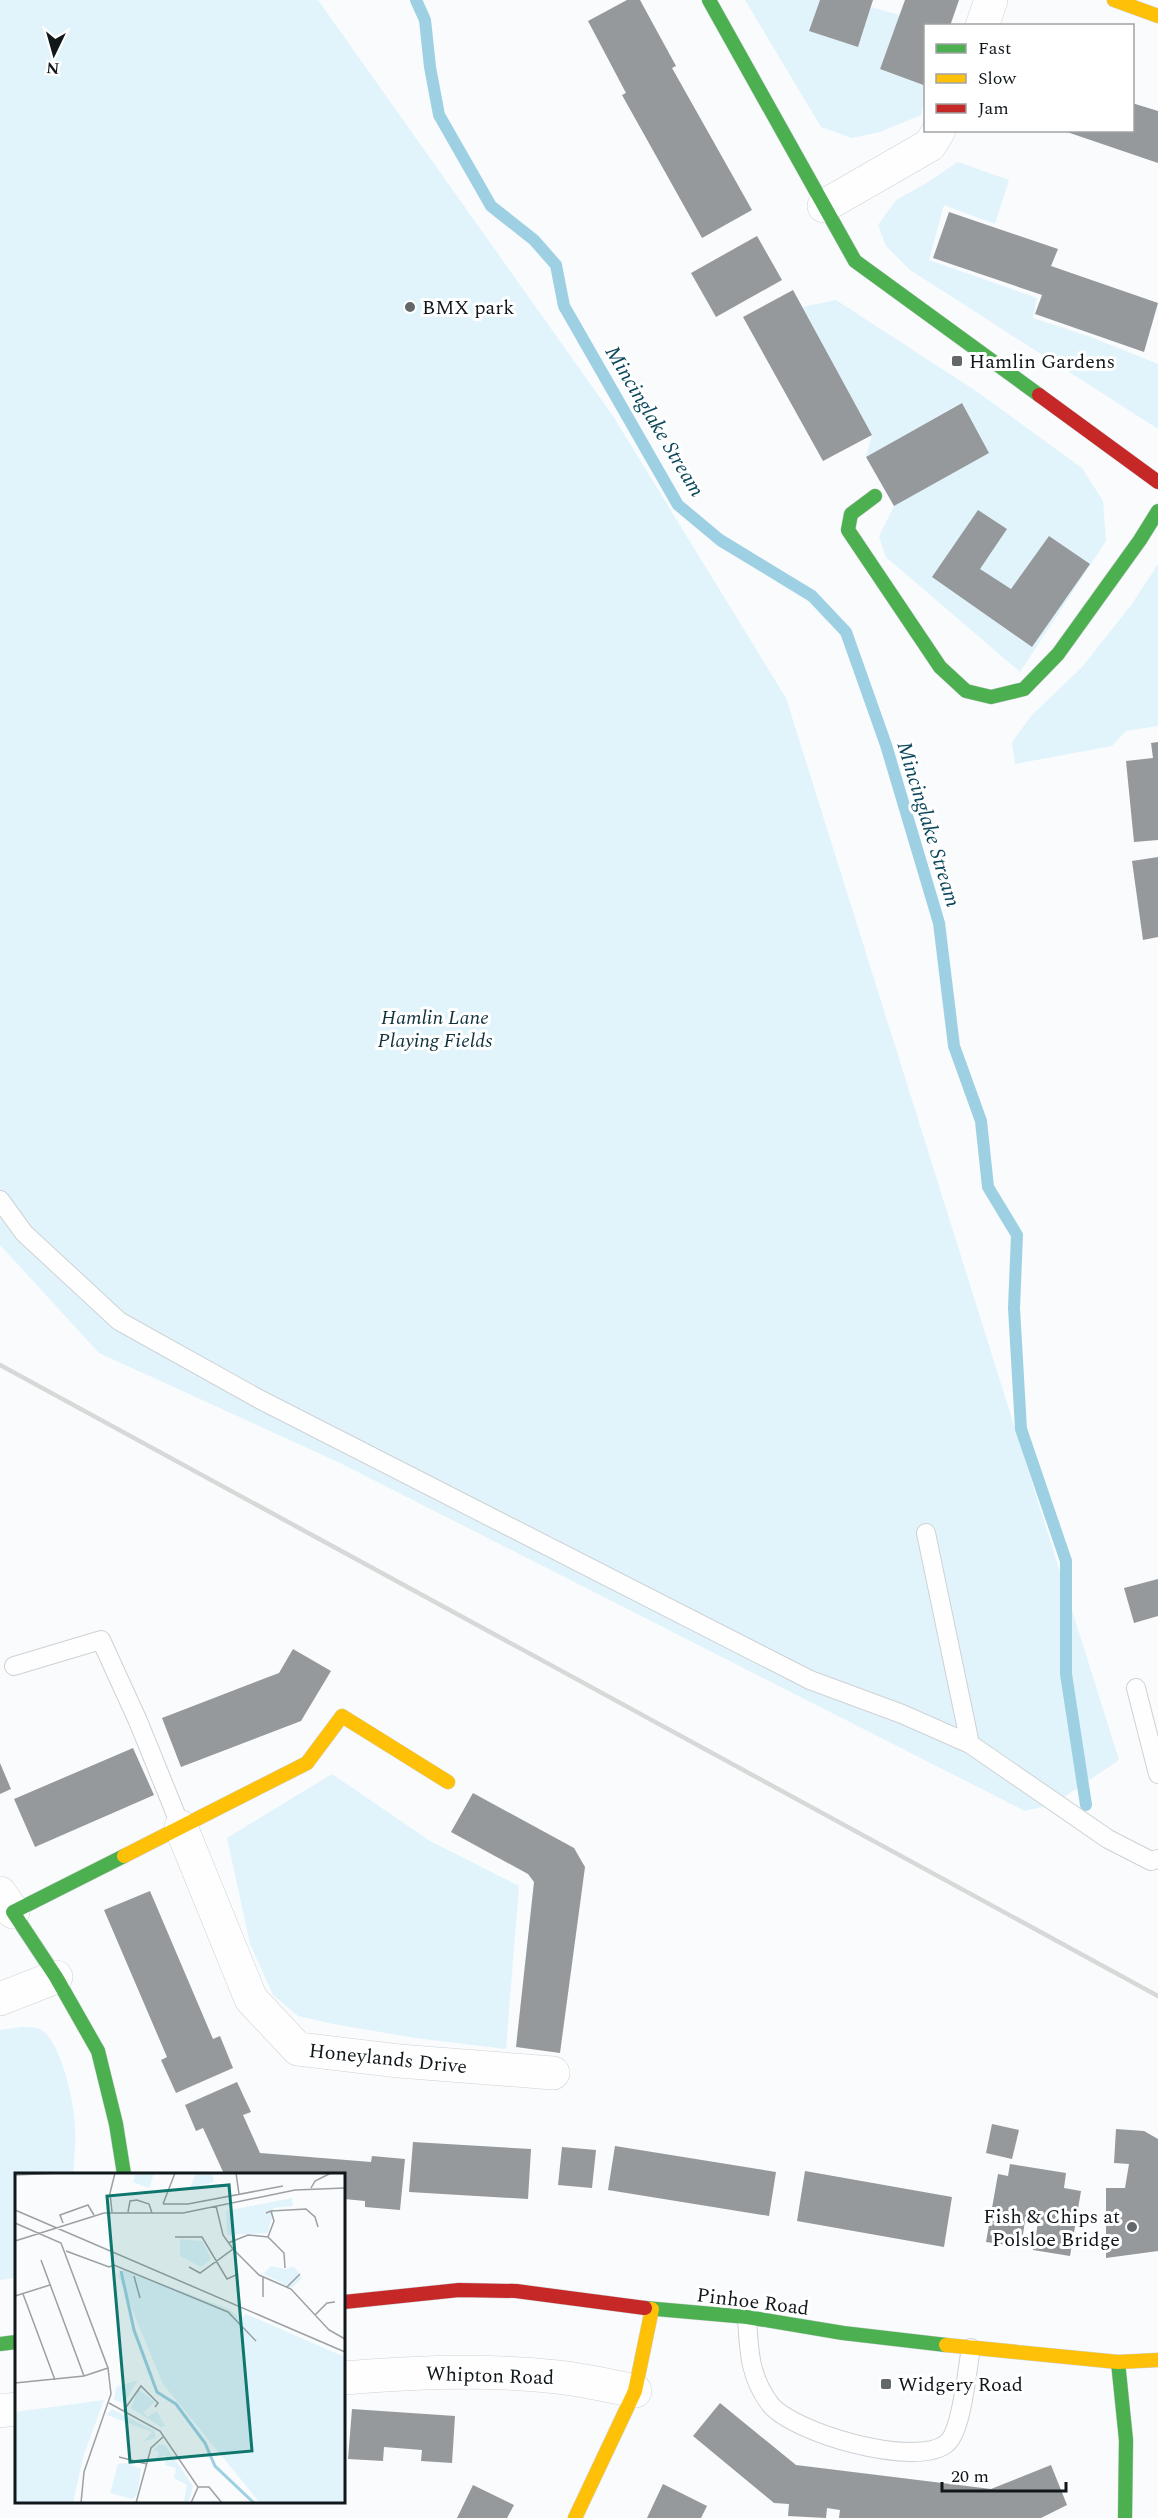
<svg xmlns="http://www.w3.org/2000/svg" width="1158" height="2518" font-family="Spectral,serif">
<rect width="100%" height="100%" fill="#f9fbfd"/>
<!-- green -->
<path fill="#e1f4fc" d="M0 0H318L613 416 786 698 1119 1760 1054 1804 1025 1811 338 1462 99 1353 0 1245Z
M745 0H820L810 31 858 47 871 7 900 15 880 69 925 86V99L921 115 880 132 852 138 821 127Z
M958 162 1009 180 995 224 944 205 929 260 1037 298 1033 318 1091 337 1158 364V429L910 270 886 246 878 225 896 200 925 184Z
M836 300 979 393 1082 468 1103 501 1106 541 1020 672 886 557 879 536 894 506 988 453 961 403 866 457 872 435 802 307Z
M1158 564V726L1126 731 1112 746 1015 764 1012 742 1032 715 1082 667 1132 604Z
M332 1774 430 1841 519 1886 506 2049 415 2038 328 2023 298 2016 273 1995 250 1944 227 1838Z
M22 2027C28 2027 35 2027 40 2029 61 2040 75 2105 75 2128 76 2143 74 2159 73 2174H16V2278L0 2280V2030Z"/>
<g fill="none" stroke-linecap="round" stroke-linejoin="round">
<!-- stream -->
<path stroke="#9ed0e4" stroke-width="12" d="M416 0 425 20 430 67 439 115 491 206 534 240 556 265 564 306 678 505 720 540 812 596 846 632 886 745 939 923 954 1046 981 1121 988 1187 1017 1235 1014 1308 1021 1429 1066 1561V1674L1086 1805"/>
</g>
<!-- building -->
<path fill="#95999c" d="M627 0H640L676 66 672 68 752 210 702 238 622 95 626 93 588 21Z
M820 0H873L858 47 809 31Z
M905 0H959L950 26H926V86L880 69Z
M1132 103 1158 111V163L1064 131 1132 130Z
M949 212 1058 249 1051 266 1158 303 1144 352 1035 314 1042 295 933 258Z
M757 236 782 280 716 317 691 273Z
M793 290 872 435 823 461 743 317Z
M962 403 989 453 894 506 866 457Z
M978 510 1007 529 980 569 1011 589 1049 536 1090 564 1032 647 932 577Z
M1158 742V840L1134 842 1126 761 1153 758 1151 743Z
M1158 857V937L1143 940 1132 861Z
M1158 1579V1616L1134 1623 1124 1588Z
M293 1649 331 1671 301 1721 181 1767 162 1718 279 1673Z
M133 1748 154 1795 35 1847 14 1799Z
M0 1763 11 1789 0 1794Z
M473 1793 574 1848 585 1867 560 2053 516 2047 534 1882 528 1874 451 1832Z
M150 1891 213 2039 220 2036 233 2068 176 2093 161 2060 167 2057 104 1910Z
M237 2082 251 2112 243 2115 260 2153 371 2162 372 2156 405 2159 400 2210 365 2207V2201L344 2199V2174H224L203 2128 196 2131 185 2105Z
M992 2124 1019 2130 1012 2159 986 2153Z
M1116 2129 1144 2131 1158 2139V2251L1106 2258V2188H1125L1129 2164 1114 2163Z
M413 2142 531 2149 528 2199 409 2192Z
M615 2146 776 2172 769 2216 608 2190Z
M562 2147 596 2150 592 2188 558 2185Z
M1010 2164 1066 2173 1064 2188 1081 2191 1070 2256 1033 2250 1038 2223 1025 2221 1021 2247 986 2242 998 2174 1008 2176Z
M805 2171 952 2197 944 2247 797 2221Z
M720 2403 796 2465 991 2489 1051 2465 1067 2505 1041 2518H839L840 2510 827 2508 826 2518 788 2516 789 2504 774 2503 693 2436Z
M352 2409 455 2416 452 2463 421 2461 422 2450 384 2447 383 2461 348 2459Z
M663 2484 707 2506 701 2518H647Z
M473 2485 514 2505 507 2518H457Z"/>
<g fill="none" stroke-linecap="round" stroke-linejoin="round">
<!-- lane casing -->
<g stroke="#ced2d4" stroke-width="20">
<path id="lane" d="M0 1200 24 1233 119 1321 259 1399 810 1680 902 1714 970 1744 1108 1839 1151 1861 1158 1859
M926 1533 970 1744
M14 1666 101 1640 138 1721 181 1827
M1136 1688 1158 1774
M747 2317C749 2350 749 2376 770 2404 793 2433 914 2468 946 2444 962 2433 967 2369 971 2348"/>
</g>
<!-- street casing -->
<g stroke="#ced2d4" stroke-width="34">
<path id="street" d="M982 26 991 0
M824 206 930 145 939 130
M181 1827 251 1999 298 2049 399 2061 553 2073
M0 1893 13 1912
M0 1999 56 1977
M344 2378C415 2372 487 2369 558 2377 584 2380 610 2386 635 2391
M0 2411 16 2409"/>
</g>
<!-- fast casing -->
<g stroke="#ced2d4" stroke-width="15">
<path id="fast" d="M709 0 855 261 1039 395
M875 496 851 514 848 530 940 667 966 691 991 697 1024 689 1058 654 1140 540 1158 511
M124 2174 116 2124 98 2051 56 1977 13 1912 124 1856
M645 2308 747 2317 843 2333 946 2345
M0 2344 16 2342
M1118 2362 1126 2440 1125 2518"/>
</g>
<!-- slow casing -->
<g stroke="#ced2d4" stroke-width="15">
<path id="slow" d="M1114 0 1158 16
M124 1856 307 1763 342 1716 448 1782
M946 2345 1118 2362 1158 2360
M575 2518 635 2391 652 2309"/>
</g>
<!-- jam casing -->
<g stroke="#ced2d4" stroke-width="15">
<path id="jam" d="M1039 395 1158 482
M344 2302 459 2290 516 2291 645 2308"/>
</g>
<!-- lane -->
<use href="#lane" stroke="#fefeff" stroke-width="18"/>
<!-- street -->
<use href="#street" stroke="#fefeff" stroke-width="33"/>
<!-- fast -->
<use href="#fast" stroke="#4caf50" stroke-width="14"/>
<!-- slow -->
<use href="#slow" stroke="#ffc107" stroke-width="14"/>
<!-- jam -->
<use href="#jam" stroke="#c62828" stroke-width="14"/>
<!-- rail -->
<path stroke="#d7d8d8" stroke-width="4.5" d="M0 1365 1158 1996"/>
</g>
<!-- markers -->
<g fill="#62676a" stroke="#fff" stroke-width="2">
<circle cx="410" cy="307" r="6"/>
<rect x="951" y="355" width="12" height="12" rx="3"/>
<circle cx="1132" cy="2227" r="6"/>
<rect x="880" y="2378" width="12" height="12" rx="3"/>
</g>
<g text-anchor="middle" stroke-width="6" stroke-linejoin="round" paint-order="stroke">
<!-- poi labels -->
<g font-size="20" fill="#11181b" stroke="#fff" text-anchor="start">
<text x="422" y="314">BMX park</text>
<text x="969" y="368">Hamlin Gardens</text>
<text x="1120" y="2223" text-anchor="end">Fish &amp; Chips at<tspan x="1120" dy="23">Polsloe Bridge</tspan></text>
<text x="898" y="2391">Widgery Road</text>
</g>
<!-- park labels -->
<g font-size="20" font-style="italic" fill="#0f313d" stroke="#fff">
<text x="435" y="1024">Hamlin Lane<tspan x="435" dy="23">Playing Fields</tspan></text>
</g>
<!-- street labels -->
<g font-size="20" fill="#11181b" stroke="#fff">
<text transform="translate(388 2058) rotate(6)" y="7">Honeylands Drive</text>
<text transform="translate(753 2301) rotate(7)" y="7">Pinhoe Road</text>
<text transform="translate(490 2375) rotate(2)" y="7">Whipton Road</text>
</g>
<!-- water labels -->
<g font-size="21" font-style="italic" fill="#0c485c" stroke="#fff">
<text transform="translate(655 421) rotate(59)" y="7">Mincinglake Stream</text>
<text transform="translate(929 824) rotate(73)" y="7">Mincinglake Stream</text>
</g>
</g>
<!-- overview -->
<g transform="translate(15 2173)">
<rect width="330" height="330" fill="#f9fbfd"/>
<path d="M121 0H139L134 15 118 9ZM181 0H197L199 9 175 15ZM277 25 278 33 259 35 253 60 212 62 211 38ZM165 66 187 68 196 86 186 94 165 83ZM256 93 271 96 279 93 287 105 277 115 248 101ZM109 97 214 136 226 147 231 141 330 184V330H245L148 211 103 102ZM123 207 109 230 99 227 101 214ZM123 216 140 229 129 239 132 244 142 238 150 253 146 254 116 235ZM89 227 69 281 58 330H0V239ZM97 236 139 258 141 265 129 268 137 259 92 242ZM143 272H150L178 313 174 328H169L172 312 159 305 161 295 150 292 151 282 142 285 144 279 139 277ZM111 290 126 296 122 322 117 326 95 320 103 291Z" fill="#e1f4fc"/>
<path fill="none" stroke="#9ed0e4" stroke-width="3" d="M106 98 119 157 142 219 161 231 190 270 200 293 239 330"/>
<path fill="none" stroke="#9ca0a3" stroke-width="1.5" d="M221 0 224 21M0 2 45 0M296 15 300 8 316 0M148 31H173L268 13M148 31 160 0M0 37 330 179M256 38 291 36 300 44 303 54M97 39 95 20 100 0M113 39 115 28 122 27 134 31 137 40M251 40 256 38 259 48 253 64M0 50 46 70 93 195 96 221 69 299 66 330M48 50 45 42 73 32 79 42M160 64H187L212 106 221 102M0 68 89 40H168L280 17 330 15M213 70 233 62 253 64 269 80 270 95M218 76 244 102 276 116 314 157 330 166M51 78 94 94 99 92 213 139 241 168M26 87 69 203M174 94 185 100 218 76 208 62 201 33M119 103 125 125M248 104V124M272 114 285 101M8 121 40 207M0 123 35 112M300 142 312 130 320 129M0 210 69 203 93 195M94 230 145 258 183 314 176 330M109 237 126 213 143 230 140 234M104 284 132 291M183 314H194L207 330M121 330 136 275 148 264"/>
<path fill="#0f766e" fill-opacity="0.15" stroke="#0f766e" stroke-width="3" d="M214 12 237 278 115 289 92 23Z"/>
<rect width="330" height="330" fill="none" stroke="#11181b" stroke-width="3"/>
</g>
<!-- legend -->
<rect x="924" y="24" width="210" height="108" fill="#ffffff" stroke="#a0a3a4" stroke-width="1.5"/>
<rect x="936" y="44" width="30" height="9" fill="#4caf50" stroke="#a0a3a4" stroke-width="1.5"/>
<text x="978" y="54" font-size="18" fill="#11181b">Fast</text>
<rect x="936" y="74" width="30" height="9" fill="#ffc107" stroke="#a0a3a4" stroke-width="1.5"/>
<text x="978" y="84" font-size="18" fill="#11181b">Slow</text>
<rect x="936" y="104" width="30" height="9" fill="#c62828" stroke="#a0a3a4" stroke-width="1.5"/>
<text x="978" y="114" font-size="18" fill="#11181b">Jam</text>
<!-- north arrow -->
<g transform="translate(54 54) rotate(185)" stroke="#ffffff" stroke-width="4.5" paint-order="stroke">
<path d="M0-4.5L10 22L0 15L-10 22Z" fill="#11181b"/>
<text y="-9" font-size="16" font-weight="bold" text-anchor="middle" fill="#11181b">N</text>
</g>
<!-- scale -->
<path d="M942 2482v9h124v-9" fill="none" stroke="#11181b" stroke-width="3"/>
<text x="951" y="2482" font-size="18" fill="#11181b" stroke="#ffffff" stroke-width="4.5" paint-order="stroke">20 m</text>
</svg>
